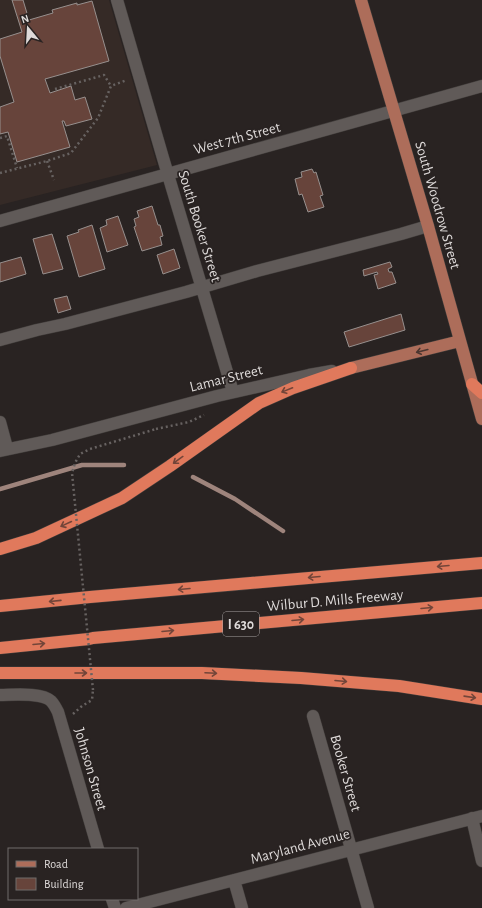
<svg xmlns="http://www.w3.org/2000/svg" width="482" height="908" font-family="'Alegreya Sans',sans-serif">
<rect width="100%" height="100%" fill="#292322"/>
<!-- built -->
<path fill="#352a26" d="M0 0H109L157 165 0 205Z"/>
<g fill="none" stroke-linecap="round" stroke-linejoin="round">
<!-- stream -->
<path stroke="#9e847c" stroke-width="4.5" d="M193 477 235 499 283 531
M0 489 82 465H124"/>
</g>
<!-- building -->
<path fill="#67443b" stroke="#97908e" d="M12 0H23L29 20 53 13 52 10 77 3V5L92 1 109 61 45 79 50 93 71 86 75 100 85 97 92 119 66 126 64 121H62L70 147 17 162 8 132 0 134V107L14 102 0 56V39L22 32Z
M312 169 314 173 316 172 323 195 320 196 324 207 308 212 302 194 299 195 295 179 302 177 301 172Z
M152 206 158 225H160L163 236 160 237 162 245 142 251 134 227 136 226 134 219 139 217 137 211Z
M118 216 128 245 107 252 100 228 107 225 106 220Z
M92 225 105 269 79 277 67 236 79 232 78 230Z
M52 234 63 269 43 274 33 239Z
M174 249 180 268 163 274 157 255Z
M21 257 26 274 0 282V263Z
M390 262 392 267 388 269 389 272H392L396 283 378 289 374 275 378 274 377 272 364 276 363 270Z
M67 296 71 309 58 313 54 299Z
M401 314 405 330 349 347 344 332Z"/>
<g fill="none" stroke-linecap="round" stroke-linejoin="round">
<!-- minor casing -->
<g stroke="#423e3c" stroke-width="13">
<path id="minor" d="M117 0 163 158 233 392
M0 221 482 86
M0 340 37 330 65 324 186 292 257 271 401 234 428 226
M0 422 7 448
M0 451 52 440 217 396 309 375 332 371
M0 695C13 695 41 692 51 701 54 704 56 708 58 712L98 849
M313 716 368 908
M472 818 482 861
M234 880 242 908
M112 899 115 908
M126 908 482 816"/>
</g>
<!-- major casing -->
<g stroke="#423e3c" stroke-width="13">
<path id="major" d="M361 0 428 226 482 419
M351 368 460 341"/>
</g>
<!-- highway casing -->
<g stroke="#423e3c" stroke-width="13">
<path id="highway" d="M472 384 482 393
M0 549 36 538 122 498 170 466 259 403 293 388 351 368
M0 606 90 597 482 563
M0 648 89 639 93 638 482 603
M0 673H202L301 678 399 686 482 699"/>
</g>
<!-- path -->
<path stroke="#676261" stroke-width="2.5" stroke-dasharray="2 3" stroke-linecap="butt" d="M55 89 104 75 111 86
M0 138 7 136 17 168
M47 161 54 180
M0 173 47 161 71 153 98 118 111 86 127 80
M156 429 189 422 204 415
M73 714 82 706 92 700 93 690"/>
<!-- minor -->
<use href="#minor" stroke="#605a58" stroke-width="12"/>
<!-- major -->
<use href="#major" stroke="#ad6d5a" stroke-width="12"/>
<!-- highway -->
<use href="#highway" stroke="#e0795c" stroke-width="12"/>
<!-- path-bridge -->
<path stroke="#676261" stroke-width="2.5" stroke-dasharray="2 3" stroke-linecap="butt" d="M93 690 72 473 75 463 80 454 90 449 156 429"/>
</g>
<!-- one-way arrows -->
<defs><path id="oneway-shaft" d="M-6 0H5M1.5-3L5.5 0L1.5 3" fill="none" stroke-width="1.6" stroke-linecap="round" stroke-linejoin="round"/></defs>
<use stroke="#4a3630" href="#oneway-shaft" transform="translate(422 351) rotate(166)"/>
<g stroke="#724539">
<use href="#oneway-shaft" transform="translate(287 390) rotate(158)"/>
<use href="#oneway-shaft" transform="translate(178 460) rotate(144)"/>
<use href="#oneway-shaft" transform="translate(66 524) rotate(155)"/>
<use href="#oneway-shaft" transform="translate(443 566) rotate(175)"/>
<use href="#oneway-shaft" transform="translate(314 577) rotate(175)"/>
<use href="#oneway-shaft" transform="translate(184 589) rotate(175)"/>
<use href="#oneway-shaft" transform="translate(55 601) rotate(174)"/>
<use href="#oneway-shaft" transform="translate(427 608) rotate(-5)"/>
<use href="#oneway-shaft" transform="translate(298 620) rotate(-5)"/>
<use href="#oneway-shaft" transform="translate(168 631) rotate(-5)"/>
<use href="#oneway-shaft" transform="translate(39 644) rotate(-5)"/>
<use href="#oneway-shaft" transform="translate(81 673)"/>
<use href="#oneway-shaft" transform="translate(211 673) rotate(3)"/>
<use href="#oneway-shaft" transform="translate(341 681) rotate(5)"/>
<use href="#oneway-shaft" transform="translate(470 697) rotate(8)"/>
</g>
<g text-anchor="middle" stroke-width="3.5" stroke-linejoin="round" paint-order="stroke">
<!-- shield labels -->
<rect fill="#292322" stroke="#a8a3a2" stroke-width="1" x="223" y="612" width="36" height="24" rx="3"/>
<g font-size="14" font-weight="bold" fill="#dedad9">
<text x="241" y="629">I 630</text>
</g>
<!-- street labels -->
<g font-size="15" fill="#dedad9" stroke="#292322">
<text transform="translate(237 138) rotate(-15)" y="5">West 7th Street</text>
<text transform="translate(438 205) rotate(74)" y="5">South Woodrow Street</text>
<text transform="translate(200 226) rotate(73)" y="5">South Booker Street</text>
<text transform="translate(226 378) rotate(-14)" y="5">Lamar Street</text>
<text transform="translate(335 600) rotate(-5)" y="5">Wilbur D. Mills Freeway</text>
<text transform="translate(91 769) rotate(74)" y="5">Johnson Street</text>
<text transform="translate(346 773) rotate(74)" y="5">Booker Street</text>
<text transform="translate(300 846) rotate(-15)" y="5">Maryland Avenue</text>
</g>
</g>
<!-- legend -->
<rect x="8" y="848" width="130" height="52" fill="#292322" stroke="#716c6b"/>
<rect x="16" y="861" width="20" height="6" fill="#ad6d5a" stroke="#716c6b"/>
<text x="44" y="868" font-size="12" fill="#dedad9">Road</text>
<rect x="16" y="878" width="20" height="12" fill="#67443b" stroke="#716c6b"/>
<text x="44" y="888" font-size="12" fill="#dedad9">Building</text>
<!-- north arrow -->
<g transform="translate(28 28) rotate(342)" stroke="#292322" stroke-width="3" paint-order="stroke">
<path d="M0-3L7 15L0 10L-7 15Z" fill="#dedad9"/>
<text y="-6" font-size="11" font-weight="bold" text-anchor="middle" fill="#dedad9">N</text>
</g>
</svg>
